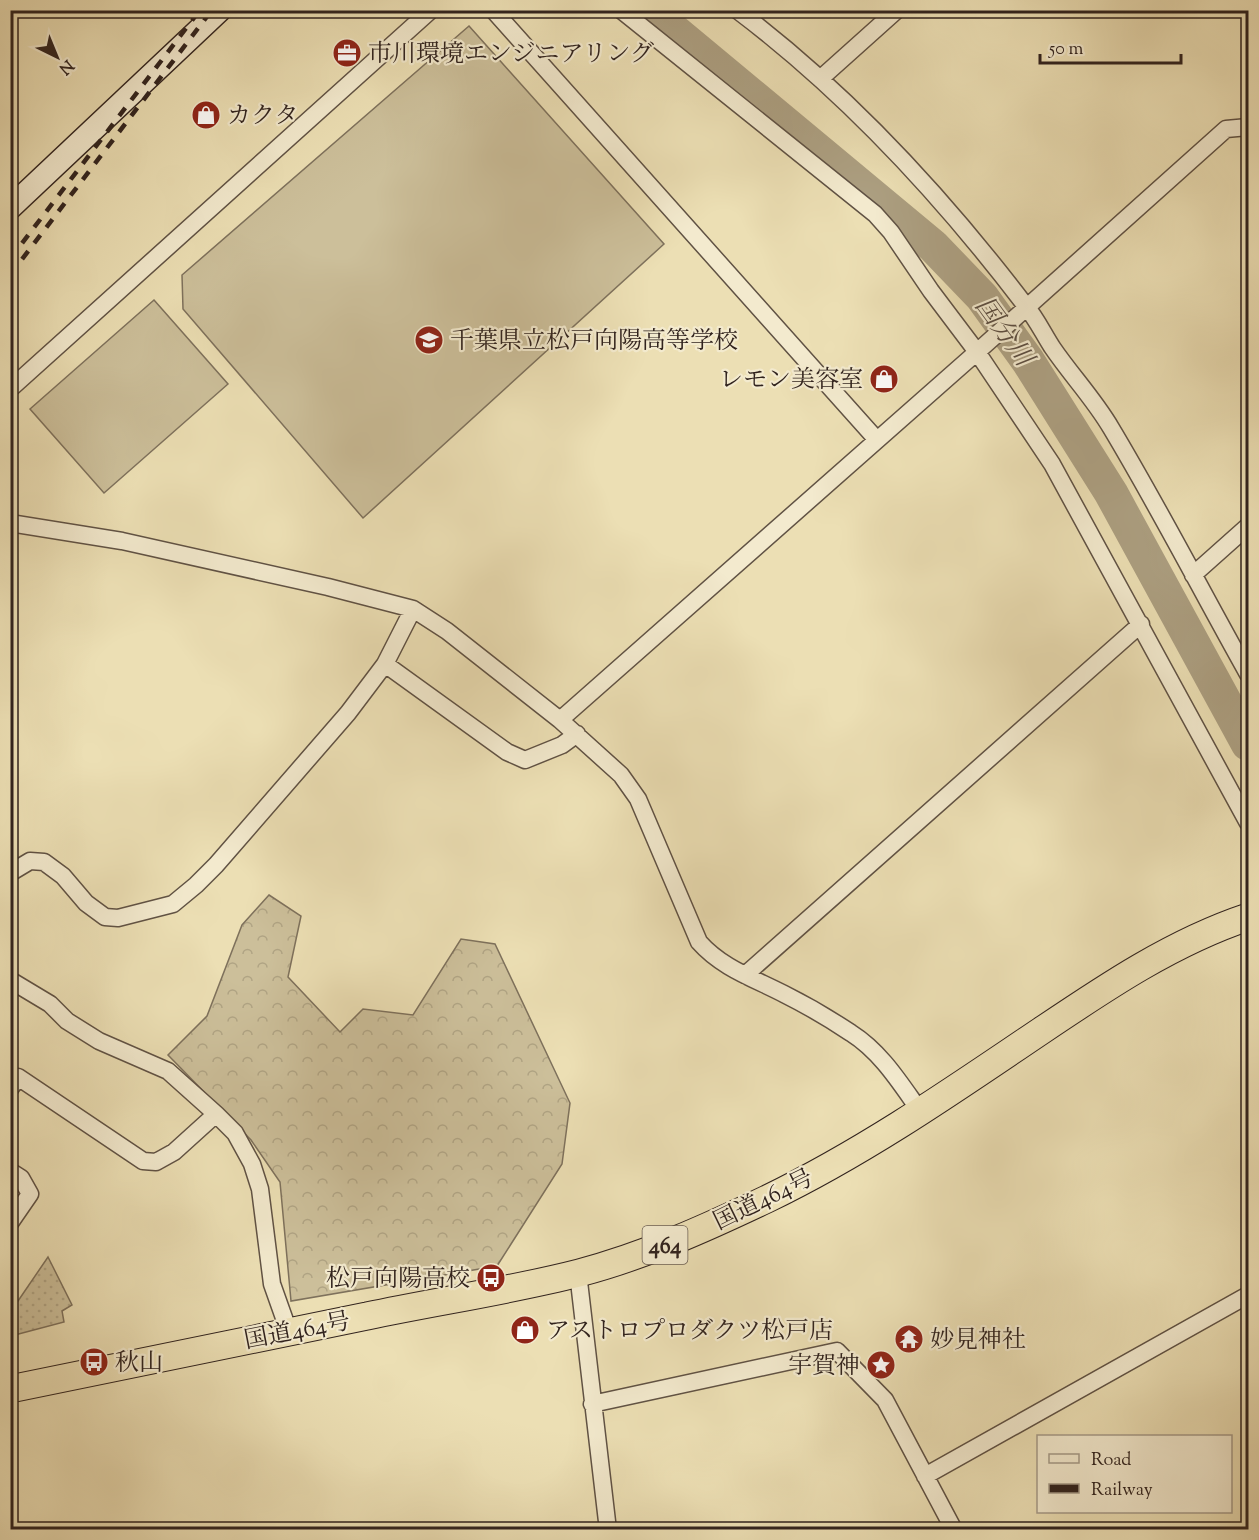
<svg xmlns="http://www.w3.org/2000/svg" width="1259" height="1540" font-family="'Sorts Mill Goudy','Noto Serif JP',serif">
<defs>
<pattern id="forest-crowns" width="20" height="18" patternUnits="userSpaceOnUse" patternTransform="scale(1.5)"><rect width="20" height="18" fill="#ccbf9a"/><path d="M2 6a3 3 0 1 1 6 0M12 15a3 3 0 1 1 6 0" fill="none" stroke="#b0a484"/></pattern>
<pattern id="park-dots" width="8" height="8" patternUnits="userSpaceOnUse" patternTransform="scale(1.5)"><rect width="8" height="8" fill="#ccbf9a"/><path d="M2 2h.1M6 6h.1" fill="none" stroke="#b0a484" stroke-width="1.8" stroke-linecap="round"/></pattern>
</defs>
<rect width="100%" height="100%" fill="#ecdfb4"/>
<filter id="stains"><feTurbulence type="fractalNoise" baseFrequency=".00333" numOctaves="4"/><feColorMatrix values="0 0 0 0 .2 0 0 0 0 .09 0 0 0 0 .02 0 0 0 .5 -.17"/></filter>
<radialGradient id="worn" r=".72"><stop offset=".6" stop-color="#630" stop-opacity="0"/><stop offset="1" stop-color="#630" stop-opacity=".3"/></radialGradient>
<!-- grass -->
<path fill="#ccbf9a" stroke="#7e715c" stroke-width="1.5" d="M469 26 664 244 363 518 183 309 182 275Z
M154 300 228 384 104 493 30 409Z"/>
<!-- forest -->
<path fill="url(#forest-crowns)" stroke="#7e715c" stroke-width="1.5" d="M269 895 301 916 288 977 340 1032 363 1009 413 1015 461 939 495 944 570 1103 562 1164 497 1266 291 1301 280 1182 251 1140 168 1055 207 1016 242 925Z"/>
<!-- park -->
<path fill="url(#park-dots)" stroke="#7e715c" stroke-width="1.5" d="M48 1257 72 1305 62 1311 64 1322 11 1336V1298L18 1301Z"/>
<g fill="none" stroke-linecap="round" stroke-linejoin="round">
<!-- river -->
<path stroke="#ac9f81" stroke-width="34" d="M649 10 933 246 982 297 1028 361 1111 493 1248 744"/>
<!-- minor casing -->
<g stroke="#605244" stroke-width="19">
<path id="minor" d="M493 10 877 440
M621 10 875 214 891 232 931 291 977 352 1052 464 1248 823
M737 10C847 93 942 196 1025 305 1036 318 1043 333 1052 347 1071 375 1094 399 1111 428 1159 508 1202 592 1248 674
M820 79 897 10
M10 389 431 10
M10 523 122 541 328 587 413 609 447 631 560 720
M1193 575 1248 526
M385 664 507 752 525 760 562 745 577 734
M10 873 30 861 44 862 63 876 86 903 105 917 118 918 173 904 196 885 216 865 348 713 385 664 413 609
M745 975 1141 624
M10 980 50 1004 67 1021 99 1041 168 1071 216 1114 235 1133 252 1164 260 1189 272 1284 289 1332
M10 1089 18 1077 143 1161 156 1162 174 1152 216 1114
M920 1111C900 1083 881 1052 851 1033 830 1019 806 1005 784 994 753 978 722 968 699 942L638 799 621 775 560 720 977 352 1226 129 1248 127
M10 1171 21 1178 30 1194 10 1223
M578 1273 608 1530
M592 1404 837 1351 885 1400 954 1530
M925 1476 1248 1295"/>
</g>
<!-- secondary casing -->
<g stroke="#31231e" stroke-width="25">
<path id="secondary" d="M10 208 220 10"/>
</g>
<!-- trunk casing -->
<g stroke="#31231e" stroke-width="29">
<path id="trunk" d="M10 1389C129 1364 248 1340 367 1316 437 1301 509 1291 579 1273 644 1256 706 1228 767 1199 858 1155 942 1098 1026 1041 1096 994 1167 944 1248 917"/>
</g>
<!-- minor -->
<use href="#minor" stroke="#f3eace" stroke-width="16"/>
<!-- secondary -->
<use href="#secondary" stroke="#f3eace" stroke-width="22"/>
<!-- trunk -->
<use href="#trunk" stroke="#ecdfb4" stroke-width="27"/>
<!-- rail -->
<path stroke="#31231e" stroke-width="4.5" stroke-dasharray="10 10" stroke-linecap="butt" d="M10 259 200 10
M10 275 212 10"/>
</g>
<!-- icons -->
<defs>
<g id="office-disc" transform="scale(1.5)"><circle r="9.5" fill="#8f2418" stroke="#f3eace"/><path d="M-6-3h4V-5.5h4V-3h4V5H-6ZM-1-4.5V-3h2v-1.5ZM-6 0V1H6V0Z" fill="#fff"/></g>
<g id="shop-disc" transform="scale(1.5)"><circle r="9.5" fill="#8f2418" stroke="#f3eace"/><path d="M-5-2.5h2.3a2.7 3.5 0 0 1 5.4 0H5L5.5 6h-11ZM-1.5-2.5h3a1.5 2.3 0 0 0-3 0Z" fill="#fff"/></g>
<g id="school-disc" transform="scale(1.5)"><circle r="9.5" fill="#8f2418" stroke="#f3eace"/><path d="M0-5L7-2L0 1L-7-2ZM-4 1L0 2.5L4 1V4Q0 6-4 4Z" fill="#fff"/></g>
<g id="bus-disc" transform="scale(1.5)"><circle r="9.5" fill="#8f2418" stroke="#f3eace"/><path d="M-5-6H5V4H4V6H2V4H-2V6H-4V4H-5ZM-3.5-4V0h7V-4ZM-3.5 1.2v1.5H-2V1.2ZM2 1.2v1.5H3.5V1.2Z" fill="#fff"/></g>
<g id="temple-disc" transform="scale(1.5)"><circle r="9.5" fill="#8f2418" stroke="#f3eace"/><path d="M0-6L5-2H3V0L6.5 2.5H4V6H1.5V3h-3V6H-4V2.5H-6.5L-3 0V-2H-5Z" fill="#fff"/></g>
<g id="sight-disc" transform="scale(1.5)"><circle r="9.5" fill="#8f2418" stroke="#f3eace"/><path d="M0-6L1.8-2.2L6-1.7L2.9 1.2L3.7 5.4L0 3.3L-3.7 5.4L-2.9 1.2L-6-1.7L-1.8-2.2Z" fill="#fff"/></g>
</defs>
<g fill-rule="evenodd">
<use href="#office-disc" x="347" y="53"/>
<use href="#shop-disc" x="206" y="115"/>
<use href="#school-disc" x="429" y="340"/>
<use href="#shop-disc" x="884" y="379"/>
<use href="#bus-disc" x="491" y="1278"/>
<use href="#shop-disc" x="525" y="1330"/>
<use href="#temple-disc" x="909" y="1339"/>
<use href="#bus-disc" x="94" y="1362"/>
<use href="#sight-disc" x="881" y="1365"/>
</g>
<g text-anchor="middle" stroke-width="4.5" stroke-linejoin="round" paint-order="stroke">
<!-- shield labels -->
<rect fill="#f3eace" stroke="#6b5f53" stroke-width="1.5" x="642.5" y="1226" width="45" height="38" rx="4.5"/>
<g font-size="22" font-weight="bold" fill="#31231e">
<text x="665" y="1253">464</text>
</g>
<!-- poi labels -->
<g font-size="24" fill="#31231e" stroke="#f3eace" text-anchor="start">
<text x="368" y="61">市川環境エンジニアリング</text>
<text x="227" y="123">カクタ</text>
<text x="450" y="348">千葉県立松戸向陽高等学校</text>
<text x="863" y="387" text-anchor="end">レモン美容室</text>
<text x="470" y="1286" text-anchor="end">松戸向陽高校</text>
<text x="546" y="1338">アストロプロダクツ松戸店</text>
<text x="930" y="1347">妙見神社</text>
<text x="115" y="1370">秋山</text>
<text x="860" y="1373" text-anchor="end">宇賀神</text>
</g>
<!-- street labels -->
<g font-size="24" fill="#31231e" stroke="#f3eace">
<text transform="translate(763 1199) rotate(-26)" y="8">国道464号</text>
<text transform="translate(297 1330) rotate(-11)" y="8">国道464号</text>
</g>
<!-- water labels -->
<g font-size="26" font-style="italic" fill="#5c4e41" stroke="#f3eace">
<text transform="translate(1005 331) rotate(54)" y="9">国分川</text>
</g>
</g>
<!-- margin -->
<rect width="1259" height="1540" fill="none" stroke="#ecdfb4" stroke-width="36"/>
<rect x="12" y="12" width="1235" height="1516" fill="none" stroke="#31231e" stroke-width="3"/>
<rect x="18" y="18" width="1223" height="1504" fill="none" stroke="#31231e" stroke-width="1.5"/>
<!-- legend -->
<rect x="1037" y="1435" width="195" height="78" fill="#f3eace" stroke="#a59a88" stroke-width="1.5"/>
<rect x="1049" y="1454" width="30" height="9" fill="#f3eace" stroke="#a59a88" stroke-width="1.5"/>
<text x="1091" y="1465" font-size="18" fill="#31231e">Road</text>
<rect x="1049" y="1484" width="30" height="9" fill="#31231e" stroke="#a59a88" stroke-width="1.5"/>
<text x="1091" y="1495" font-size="18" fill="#31231e">Railway</text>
<!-- north arrow -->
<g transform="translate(57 57) rotate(137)" stroke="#f3eace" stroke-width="4.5" paint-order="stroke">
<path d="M0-4.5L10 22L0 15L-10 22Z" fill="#31231e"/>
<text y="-9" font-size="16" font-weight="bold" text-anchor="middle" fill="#31231e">N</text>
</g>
<!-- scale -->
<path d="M1040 54v9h141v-9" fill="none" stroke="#31231e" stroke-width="3"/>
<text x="1049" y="54" font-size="18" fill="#31231e" stroke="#f3eace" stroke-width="4.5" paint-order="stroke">50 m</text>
<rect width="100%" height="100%" filter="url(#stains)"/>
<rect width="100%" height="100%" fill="url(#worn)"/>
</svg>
